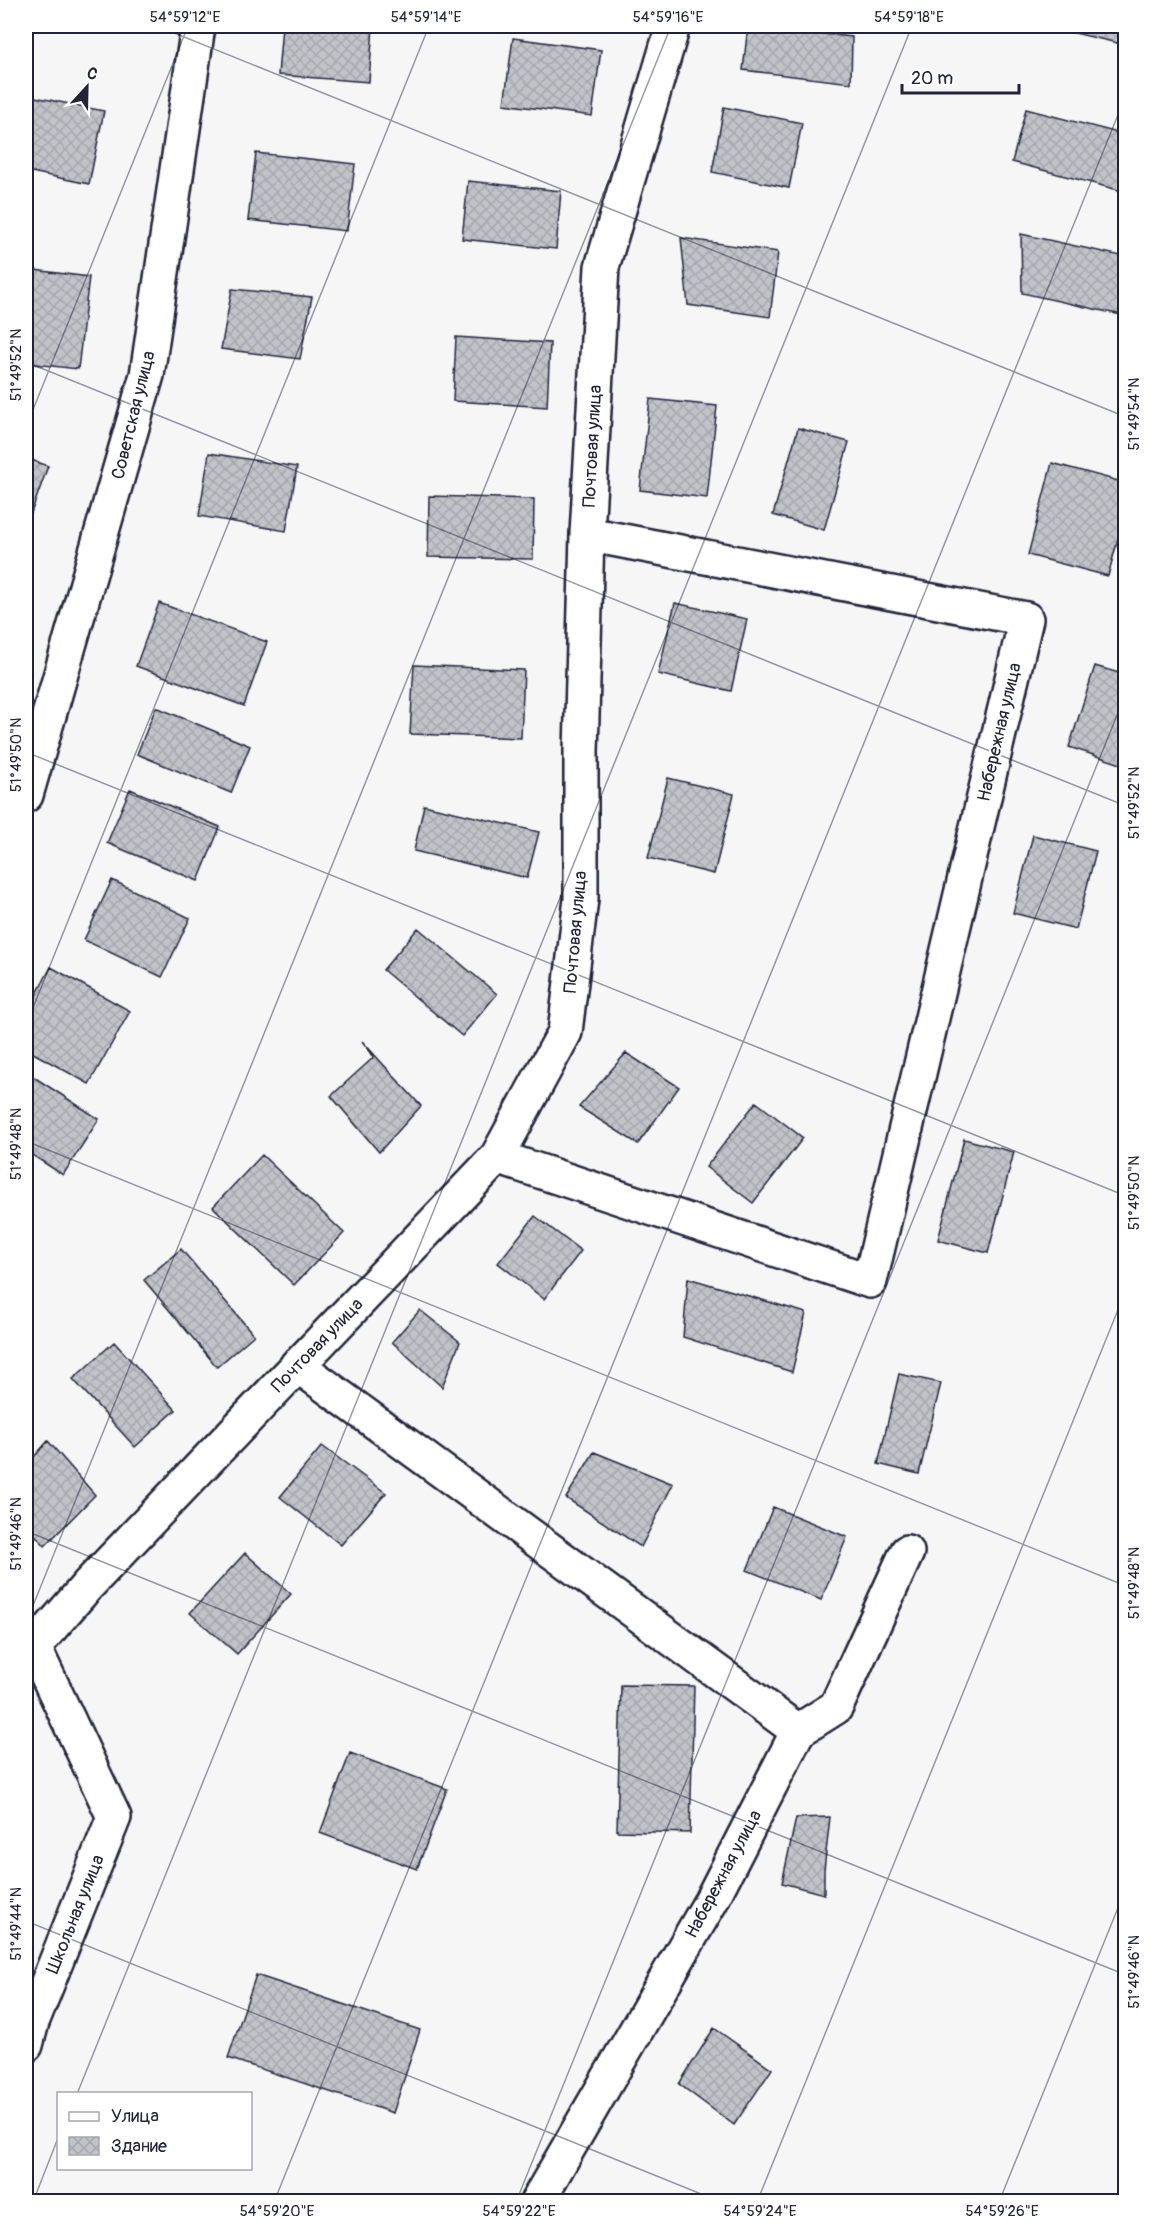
<svg xmlns="http://www.w3.org/2000/svg" width="1151" height="2227" font-family="Pangolin,sans-serif">
<defs>
<pattern id="building-cross-hatch" width="8" height="8" patternUnits="userSpaceOnUse" patternTransform="scale(1.5)"><rect width="8" height="8" fill="#c2c2c9"/><path d="M0 0l8 8M0 8l8-8" fill="none" stroke="#a6a6ae"/></pattern>
</defs>
<rect width="100%" height="100%" fill="#f6f6f7"/>
<filter id="ink" filterUnits="userSpaceOnUse"><feTurbulence type="fractalNoise" baseFrequency=".0167" numOctaves="2"/><feDisplacementMap in="SourceGraphic" scale="12" xChannelSelector="R" yChannelSelector="G"/><feConvolveMatrix kernelMatrix="1 2 1 2 8 2 1 2 1" color-interpolation-filters="sRGB"/></filter>
<g filter="url(#ink)">
<!-- building -->
<path fill="url(#building-cross-hatch)" stroke="#22223b" stroke-width="1.5" d="M282 26H373L369 82 278 75Z
M748 26 852 37 851 83 743 70Z
M1066 26H1126V45L1066 31Z
M513 38 601 50 592 116 504 104Z
M30 96 104 111 89 184 26 171V121Z
M724 107 802 123 789 188 712 172Z
M1026 109 1126 135V192L1012 162Z
M256 153 355 164 347 231 248 220Z
M468 181 561 191 556 249 462 239Z
M1021 234 1126 257V316L1022 293Z
M681 238 778 252 770 317 688 305Z
M26 269 89 277 78 369 26 363Z
M232 289 312 297 300 359 221 349Z
M456 337 550 343 547 407 453 401Z
M650 399 717 406 707 498 640 490Z
M798 428 849 442 824 530 773 515Z
M209 453 297 467 286 531 199 516Z
M26 458 48 466 26 527Z
M1052 463 1126 483V509L1108 576 1028 555Z
M429 496 534 499 533 559 428 557Z
M159 603 267 642 244 706 136 666Z
M675 603 747 619 731 691 658 674Z
M414 665 524 670 521 738 410 734Z
M1095 666 1126 675 1124 765 1069 747Z
M156 707 250 746 231 793 137 754Z
M668 778 734 794 714 874 648 858Z
M130 789 220 827 198 881 107 843Z
M424 805 539 832 527 878 414 851Z
M1033 835 1096 851 1076 929 1013 913Z
M112 880 190 918 162 977 84 940Z
M418 928 497 994 462 1036 383 970Z
M51 967 130 1011 89 1084 26 1049V1014Z
M362 1041 421 1106 379 1152 331 1096 374 1057Z
M626 1053 679 1087 638 1144 579 1107Z
M26 1072 99 1119 63 1175 26 1151Z
M756 1102 803 1138 753 1203 706 1167Z
M964 1139 1014 1152 988 1253 938 1240Z
M262 1155 344 1233 294 1285 213 1207Z
M535 1216 581 1251 544 1299 498 1263Z
M181 1249 254 1335 217 1367 144 1280Z
M688 1278 806 1313 792 1372 683 1337Z
M420 1310 460 1342 442 1387 392 1342Z
M114 1342 176 1410 135 1447 73 1379Z
M899 1374 941 1383 919 1474 878 1464Z
M48 1441 95 1495 45 1546 26 1525V1466Z
M322 1446 386 1493 341 1545 280 1497Z
M594 1452 673 1484 641 1547 566 1498Z
M773 1507 847 1537 821 1600 747 1570Z
M245 1553 291 1594 237 1654 190 1613Z
M621 1685 694 1686 690 1833 617 1831Z
M350 1753 447 1789 417 1869 320 1833Z
M830 1817 824 1870V1894L782 1883 796 1818Z
M256 1975 420 2030 393 2113 228 2058Z
M714 2028 772 2069 734 2125 679 2084Z"/>
<g fill="none" stroke-linecap="round" stroke-linejoin="round">
<!-- minor casing -->
<g stroke="#22223b" stroke-width="38">
<path id="minor" d="M26 795 147 375 198 26
M497 1157 870 1281 1026 619 587 534
M297 1365 798 1731
M26 1636 34 1647 114 1817 32 2022 26 2045
M34 1647 88 1585 497 1157 565 1032 581 899V752L587 534 602 267 673 26
M537 2202 711 1901 798 1731 836 1707 907 1552"/>
</g>
<!-- minor -->
<use href="#minor" stroke="#fff" stroke-width="33"/>
</g>
</g>
<!-- ticks -->
<path fill="none" stroke="#22223b" stroke-width="1.5" stroke-opacity="0.45" d="M157 26 1126 417M1121 26 1126 27M26 362 1126 806M26 427 188 26M26 752 1126 1196M26 1025 429 26M26 1141 1126 1586M26 1531 1126 1975M26 1623 671 26M26 1921 721 2202M77 2094 912 26M33 2202 58 2138M274 2202 1126 95M516 2202 1126 693M757 2202 1126 1290M999 2202 1126 1888"/>
<g text-anchor="middle" stroke-width="4.5" stroke-linejoin="round" paint-order="stroke">
<!-- street labels -->
<g font-size="18" fill="#22223b" stroke="#fff">
<text transform="translate(133 415) rotate(-76)" y="6">Советская улица</text>
<text transform="translate(592 446) rotate(-87)" y="6">Почтовая улица</text>
<text transform="translate(999 732) rotate(-77)" y="6">Набережная улица</text>
<text transform="translate(575 932) rotate(-85)" y="6">Почтовая улица</text>
<text transform="translate(317 1345) rotate(-46)" y="6">Почтовая улица</text>
<text transform="translate(723 1874) rotate(-62)" y="6">Набережная улица</text>
<text transform="translate(75 1914) rotate(-68)" y="6">Школьная улица</text>
</g>
</g>
<!-- margin -->
<rect width="1151" height="2227" fill="none" stroke="#fff" stroke-width="66"/>
<!-- legend -->
<rect x="57" y="2092" width="195" height="78" fill="#ffffff" stroke="#a7a7b1" stroke-width="1.5"/>
<rect x="69" y="2112" width="30" height="9" fill="#ffffff" stroke="#a7a7b1" stroke-width="1.5"/>
<text x="111" y="2122" font-size="18" fill="#22223b">Улица</text>
<rect x="69" y="2137" width="30" height="18" fill="url(#building-cross-hatch)" stroke="#a7a7b1" stroke-width="1.5"/>
<text x="111" y="2152" font-size="18" fill="#22223b">Здание</text>
<!-- north arrow -->
<g transform="translate(87 87) rotate(22)" stroke="#ffffff" stroke-width="4.5" paint-order="stroke">
<path d="M0-4.5L10 22L0 15L-10 22Z" fill="#22223b"/>
<text y="-9" font-size="16" font-weight="bold" text-anchor="middle" fill="#22223b">С</text>
</g>
<!-- scale -->
<path d="M902 84v9h117v-9" fill="none" stroke="#22223b" stroke-width="3"/>
<text x="911" y="84" font-size="18" fill="#22223b" stroke="#ffffff" stroke-width="4.5" paint-order="stroke">20 m</text>
<rect x="33" y="33" width="1085" height="2161" fill="none" stroke="#22223b" stroke-width="2"/>
<g font-size="15" text-anchor="middle" fill="#22223b">
<text x="185" y="22">54°59'12"E</text>
<text x="426" y="22">54°59'14"E</text>
<text x="668" y="22">54°59'16"E</text>
<text x="909" y="22">54°59'18"E</text>
<text transform="translate(16 365) rotate(-90)" y="5">51°49'52"N</text>
<text transform="translate(1134 414) rotate(-90)" y="5">51°49'54"N</text>
<text transform="translate(16 755) rotate(-90)" y="5">51°49'50"N</text>
<text transform="translate(1134 803) rotate(-90)" y="5">51°49'52"N</text>
<text transform="translate(16 1144) rotate(-90)" y="5">51°49'48"N</text>
<text transform="translate(1134 1193) rotate(-90)" y="5">51°49'50"N</text>
<text transform="translate(16 1534) rotate(-90)" y="5">51°49'46"N</text>
<text transform="translate(1134 1583) rotate(-90)" y="5">51°49'48"N</text>
<text transform="translate(16 1924) rotate(-90)" y="5">51°49'44"N</text>
<text transform="translate(1134 1972) rotate(-90)" y="5">51°49'46"N</text>
<text x="277" y="2216">54°59'20"E</text>
<text x="519" y="2216">54°59'22"E</text>
<text x="760" y="2216">54°59'24"E</text>
<text x="1002" y="2216">54°59'26"E</text>
</g>
</svg>
